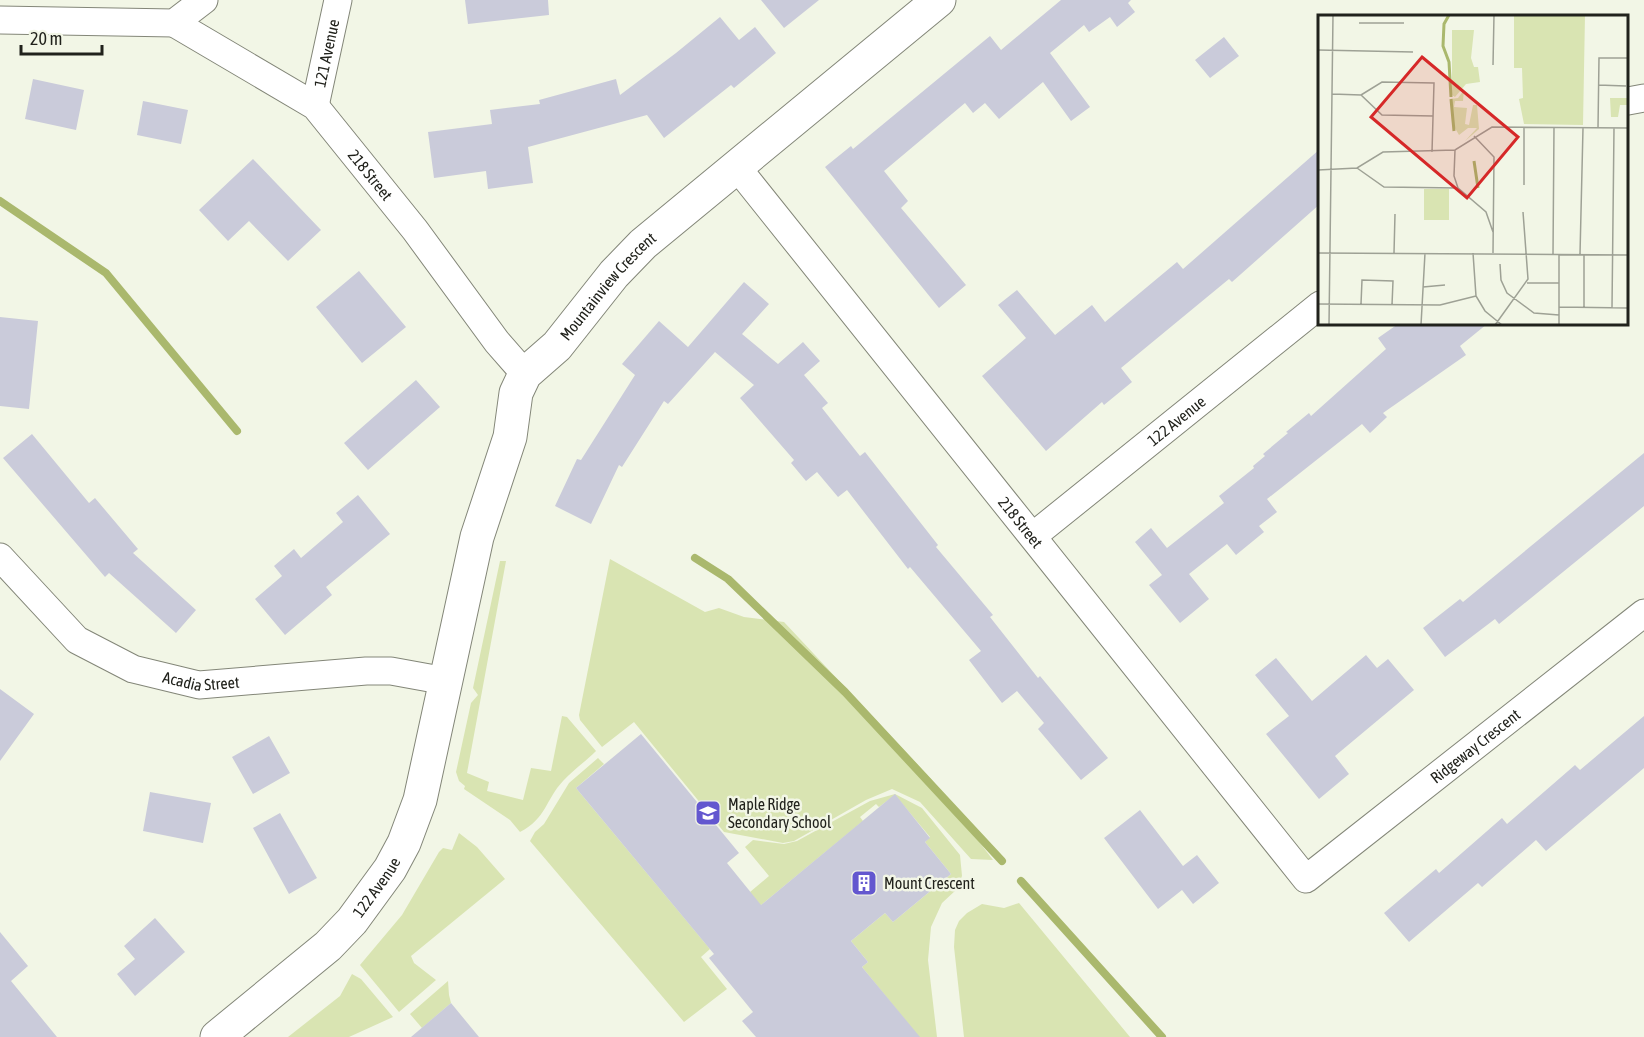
<svg xmlns="http://www.w3.org/2000/svg" width="1644" height="1037" font-family="'Asap Condensed',sans-serif">
<rect width="100%" height="100%" fill="#f2f6e6"/>
<!-- green -->
<path fill="#d9e4b2" d="M610 559 705 612 719 608 744 617 784 622 932 780 993 860 971 859 920 802 892 789 866 800 794 841 783 843 724 832 634 722 602 747 580 720 579 715Z
M500 561H506L467 773 489 782 487 791 523 800 531 768 551 771 562 716 567 717 596 751C585 762 573 770 563 781 546 799 546 819 520 832L510 820 464 789 465 786 459 781 456 772 471 703 478 695 473 688Z
M598 758 604 764 576 788 710 949 701 957 727 989 684 1022 530 841 535 832 544 824 569 783Z
M895 794 922 808 960 855 962 876 956 890 942 903 931 927 928 960 937 1037H919L862 967 868 962 851 941 885 913 893 922 951 874 925 842 930 837 895 795 879 807 876 804 860 817 863 821 760 906 751 895 750 892 769 876 745 847 753 840 784 844 797 841 870 801Z
M459 833 477 847 505 879 411 956 414 963 436 980 399 1012 360 965 402 915 439 852 443 848 452 850Z
M1019 903 1130 1037H964L954 947 955 930 959 921 967 913 982 904 1004 908Z
M352 974 361 979 393 1017 349 1037H288L340 996Z
M448 981 449 995 451 1003 422 1028 410 1014Z"/>
<g fill="none" stroke-linecap="round" stroke-linejoin="round">
<!-- stream -->
<path stroke="#aab86d" stroke-width="8" d="M0 201 106 273 237 431
M695 558 728 579 845 692 1002 861
M1021 881 1162 1037"/>
</g>
<!-- building -->
<path fill="#cacbda" d="M465 0H548L549 15 468 24Z
M761 0H819L784 28Z
M1061 0H1131L1128 3 1135 12 1117 27 1110 17 1089 32 1084 25 1050 53 1090 107 1071 121 1043 82 999 119 985 103 973 113 965 103 884 171 908 201 901 208 966 285 939 308 825 167 851 146 853 149 990 36 1001 50Z
M720 17 739 40 755 27 776 53 734 88 731 85 664 138 647 115 528 147 533 183 488 189 486 171 434 178 428 132 492 124 490 110 540 104 539 100 616 79 620 95 676 53Z
M1224 37 1239 56 1210 78 1195 60Z
M33 79 84 90 76 130 25 119Z
M143 101 188 110 181 144 137 135Z
M1320 149V204L1232 282 1229 279 1121 368 1132 382 1104 405 1102 402 1046 451 982 376 1026 338 998 305 1017 290 1055 335 1092 305 1105 322 1177 262 1183 269Z
M253 159 321 230 288 261 249 221 228 241 199 210Z
M359 271 406 327 362 363 316 307Z
M744 282 769 304 742 334 778 364 803 342 820 361 804 375 828 403 822 408 860 456 865 452 938 545 936 547 993 615 990 617 1038 678 1040 676 1108 758 1081 780 1038 729 1044 723 1017 691 1002 703 969 660 981 651 910 567 908 569 847 490 838 497 817 472 806 481 791 463 794 460 740 398 754 385 715 352 668 404 664 401 622 467 619 465 591 524 555 506 577 459 581 460 635 375 622 364 659 321 688 347Z
M0 317 38 321 29 409 0 406Z
M1398 324H1487L1460 346 1466 355 1383 413 1387 417 1370 433 1362 424 1267 499 1277 512 1259 526 1264 532 1236 555 1227 544 1189 574 1209 599 1180 623 1149 585 1162 575 1135 542 1151 528 1167 548 1224 503 1219 496 1254 468 1253 466 1265 456 1263 454 1288 433 1286 432 1309 413 1311 416 1386 349 1378 338Z
M416 380 440 407 368 470 344 443Z
M32 434 89 503 95 498 138 549 133 553 196 610 176 633 109 573 105 577 3 458Z
M1644 453V506L1499 624 1495 619 1445 657 1423 628 1460 599 1463 602Z
M358 495 390 534 326 587 332 595 285 635 255 599 282 576 274 566 294 549 301 558 343 522 336 513Z
M1366 655 1377 668 1388 659 1414 690 1335 756 1349 774 1319 799 1266 734 1289 716 1255 675 1276 658 1312 701Z
M0 689 34 714 0 761Z
M1644 716V768L1546 851 1536 840 1482 887 1478 883 1409 942 1384 913 1436 869 1439 873 1502 818 1507 824 1575 765 1580 770Z
M641 734 739 853 727 863 761 905 895 794 930 838 925 842 951 874 893 922 885 913 851 941 868 962 862 967 920 1037H756L742 1021 753 1012 709 958 714 954 576 788Z
M269 736 290 773 253 794 232 757Z
M150 792 211 803 203 843 143 831Z
M1140 810 1183 866 1197 855 1219 883 1193 904 1182 890 1158 909 1104 838Z
M280 813 317 878 289 894 253 828Z
M155 918 185 952 135 996 117 974 135 959 124 946Z
M0 932 28 966 11 981 57 1037H0Z
M451 1003 479 1037H411Z"/>
<g fill="none" stroke-linecap="round" stroke-linejoin="round">
<!-- minor casing -->
<g stroke="#838678" stroke-width="29">
<g id="minor">
<path d="M0 20 174 23 204 0"/>
<path id="s1" d="M174 23 315 106 415 230 497 342 525 374"/>
<path d="M1628 101 1644 98"/>
<path id="s2" d="M315 106 338 0"/>
<path id="s3" d="M736 166 1306 879 1644 613"/>
<path id="s4" d="M1033 536 1320 305"/>
<path id="s5" d="M0 557 77 640 133 669 199 685 366 671H391L446 681"/>
</g>
</g>
<!-- tertiary casing -->
<g stroke="#838678" stroke-width="35">
<g id="tertiary">
<path id="s6" d="M217 1037 328 946 352 921 390 869 404 843 420 800 477 537 510 437 516 393 525 374 557 346 614 274 643 244 939 0"/>
</g>
</g>
<!-- minor -->
<use href="#minor" stroke="#fff" stroke-width="27"/>
<!-- tertiary -->
<use href="#tertiary" stroke="#fff" stroke-width="33"/>
</g>
<!-- icons -->
<defs>
<g id="school-square" transform="scale(1.35)"><rect x="-9" y="-9" width="18" height="18" rx="4" fill="#6357cf" stroke="#f2f6e6"/><path d="M0-5L7-2L0 1L-7-2ZM-4 1L0 2.5L4 1V4Q0 6-4 4Z" fill="#fff"/></g>
<g id="building-square" transform="scale(1.35)"><rect x="-9" y="-9" width="18" height="18" rx="4" fill="#6357cf" stroke="#f2f6e6"/><path d="M-4-6H4V6H1V3H-1V6H-4ZM-2.5-4.3h1.7v1.8h-1.7ZM.8-4.3h1.7v1.8H.8ZM-2.5-1h1.7V.8h-1.7ZM.8-1h1.7V.8H.8Z" fill="#fff"/></g>
</defs>
<g fill-rule="evenodd">
<use href="#school-square" x="708" y="813"/>
<use href="#building-square" x="864" y="883"/>
</g>
<g text-anchor="middle" stroke-width="5" stroke-linejoin="round" paint-order="stroke">
<!-- street labels -->
<g font-size="16" fill="#21221c" stroke="#f2f6e6">
<text dy="6" stroke="none"><textPath href="#s2" startOffset="54">121 Avenue</textPath></text>
<text dy="6" stroke="none"><textPath href="#s1" startOffset="252">218 Street</textPath></text>
<text dy="6" stroke="none"><textPath href="#s6" startOffset="879">Mountainview Crescent</textPath></text>
<text dy="6" stroke="none"><textPath href="#s4" startOffset="184">122 Avenue</textPath></text>
<text dy="6" stroke="none"><textPath href="#s3" startOffset="456">218 Street</textPath></text>
<text dy="6" stroke="none"><textPath href="#s5" startOffset="246">Acadia Street</textPath></text>
<text dy="6" stroke="none"><textPath href="#s3" startOffset="1128">Ridgeway Crescent</textPath></text>
<text dy="6" stroke="none"><textPath href="#s6" startOffset="220">122 Avenue</textPath></text>
</g>
<!-- poi labels -->
<g font-size="16" fill="#21221c" stroke="#f2f6e6" text-anchor="start">
<text x="728" y="810">Maple Ridge<tspan x="728" dy="18">Secondary School</tspan></text>
<text x="884" y="889">Mount Crescent</text>
</g>
</g>
<!-- overview -->
<g transform="translate(1318 15)">
<rect width="310" height="310" fill="#f2f6e6"/>
<path d="M267 0 265 110 206 109 201 84 205 83 204 53H196V1ZM134 15H156L153 43 156 52H160L162 67 148 69 137 82 134 80ZM146 75 145 86H137L136 92 149 93 147 109 151 110 155 90H159L161 114 147 126 159 113H150L141 120 134 108 133 92V84L140 83ZM292 83H310V90H302L300 102H293ZM106 174H131V205H106Z" fill="#d9e4b2"/>
<path fill="none" stroke="#aab86d" stroke-width="3" d="M131 0 126 9 125 31 131 47 133 82M133 84 136 116M156 146 160 173"/>
<path fill="none" stroke="#9ea195" stroke-width="1.5" d="M41 8H86M0 35 95 37M175 50 176 0M280 70 308 71M14 79 43 80 64 100 115 101M43 80 64 67 116 68 114 137M280 113 281 43H311M156 121 176 142 175 238M137 135 136 161 140 173M39 153 66 172 140 173 168 197 175 217M0 155 39 153 65 137 137 135 174 112 311 113M206 170V112M0 238 311 240M76 238 77 199M155 238 158 281 167 296 184 310M235 239 236 112M262 239 265 113M182 249 183 265 189 278 216 298 241 300M209 268H241M105 272 127 270M0 289 122 290 158 281M43 289 44 265 75 266 74 290M241 292 311 293M266 293V240M294 293 296 113M11 310 15 0M103 310 107 238M177 310 210 264 205 197M241 310V239"/>
<path fill="#d62828" fill-opacity="0.15" stroke="#d62828" stroke-width="3" d="M104 42 200 122 149 183 53 102Z"/>
<rect width="310" height="310" fill="none" stroke="#21221c" stroke-width="3"/>
</g>
<!-- scale -->
<path d="M21 45v9h81v-9" fill="none" stroke="#21221c" stroke-width="3"/>
<text x="30" y="45" font-size="18" fill="#21221c" stroke="#f2f6e6" stroke-width="4.5" paint-order="stroke">20 m</text>
</svg>
